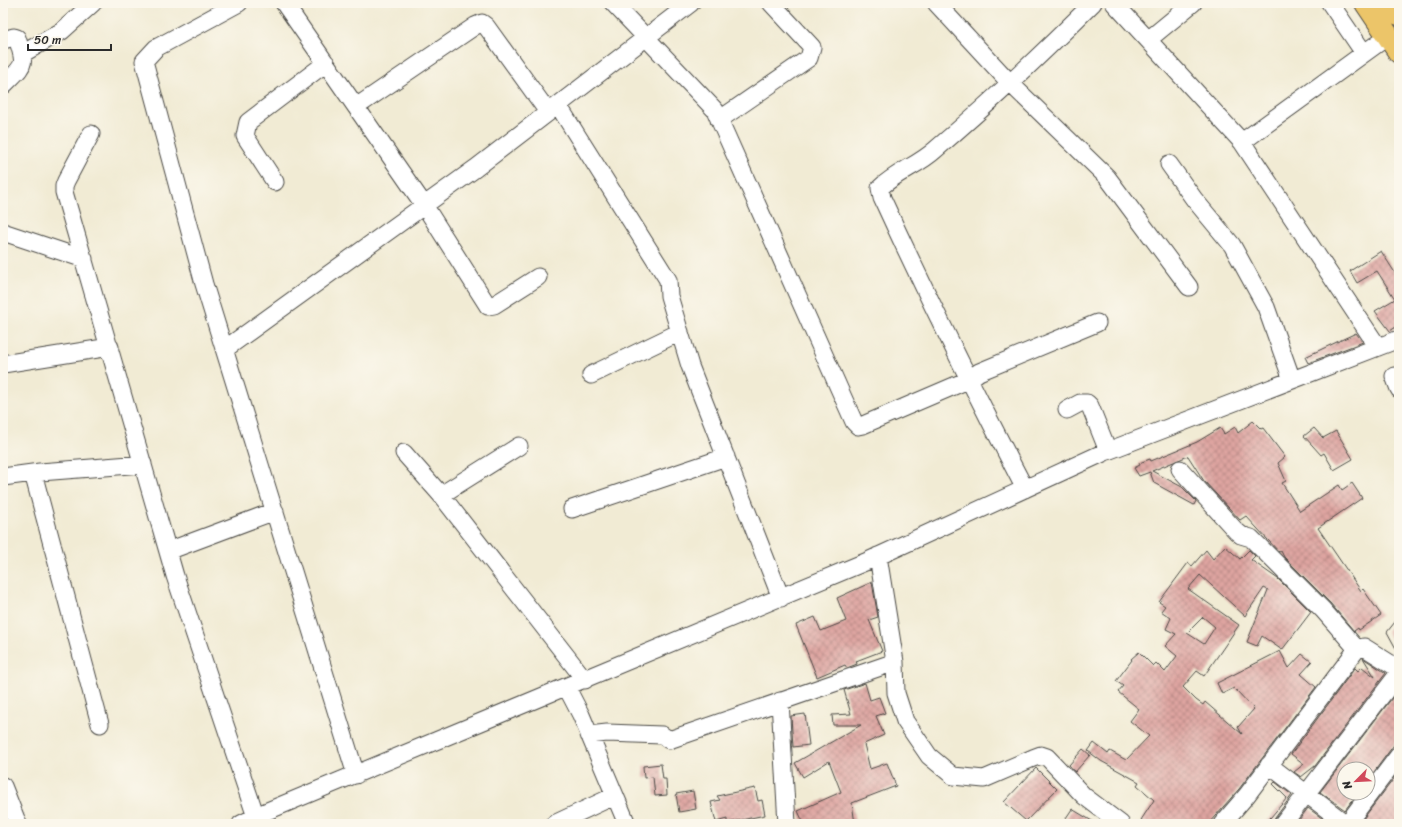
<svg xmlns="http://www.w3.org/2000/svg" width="1402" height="827" font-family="Sriracha,sans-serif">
<defs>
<pattern id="building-cross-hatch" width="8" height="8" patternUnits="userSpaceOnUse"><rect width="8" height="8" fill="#dea4a0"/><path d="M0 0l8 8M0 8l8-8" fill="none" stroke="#b48683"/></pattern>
</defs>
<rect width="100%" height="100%" fill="#fbf7ec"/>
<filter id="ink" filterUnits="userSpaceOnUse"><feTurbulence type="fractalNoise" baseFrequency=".025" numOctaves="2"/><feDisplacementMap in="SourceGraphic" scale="8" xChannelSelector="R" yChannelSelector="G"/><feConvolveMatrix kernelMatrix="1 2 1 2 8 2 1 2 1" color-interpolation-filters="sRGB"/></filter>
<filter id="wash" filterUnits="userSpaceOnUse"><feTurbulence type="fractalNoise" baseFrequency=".012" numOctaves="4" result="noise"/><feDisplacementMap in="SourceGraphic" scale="16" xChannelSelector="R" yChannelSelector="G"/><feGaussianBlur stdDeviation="0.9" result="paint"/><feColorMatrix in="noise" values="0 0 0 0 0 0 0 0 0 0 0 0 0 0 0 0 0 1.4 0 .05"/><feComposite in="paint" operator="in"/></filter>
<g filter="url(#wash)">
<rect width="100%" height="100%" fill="#f1ebd4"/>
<g id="blocks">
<!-- building -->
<path fill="url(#building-cross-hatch)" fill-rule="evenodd" d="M1381 251 1399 279V325L1390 331 1375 311 1395 299 1377 271 1357 283 1350 271Z
M1356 333 1363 342 1308 363 1305 357Z
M1253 421 1261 429 1263 428 1285 457 1278 463 1286 481 1282 483 1300 511 1339 485 1342 490 1352 483 1362 498 1318 528 1361 591 1363 589 1381 615 1359 630 1358 628 1354 631 1330 603 1284 557 1281 551 1279 552 1246 516 1240 520 1204 481 1188 456 1152 471 1182 487 1196 501 1194 505 1154 483 1150 472 1139 476 1134 468 1140 465 1139 463 1150 459 1151 461 1197 442 1220 428 1224 434 1235 427 1238 433Z
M1314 428 1323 438 1336 431 1353 459 1334 470 1324 453 1321 455 1304 436Z
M1225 546 1240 559 1249 550 1255 556 1251 560 1278 579 1311 612 1282 650 1262 636 1257 646 1247 642 1268 590 1264 588 1245 616 1200 575 1188 589 1239 625 1204 676 1197 671 1183 687 1196 700 1203 705 1205 702 1242 734 1238 727 1254 709 1234 688 1222 694 1217 683 1280 651 1289 668 1302 654 1312 662 1301 674 1316 687 1239 789 1208 824H1148L1141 820 1154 800 1137 785 1139 782 1101 761 1088 751 1094 743 1108 754 1110 751 1126 760 1149 736 1130 721 1139 709 1118 692 1123 686 1116 681 1132 660 1131 659 1139 652 1153 666 1156 663 1165 672 1177 656 1165 646 1176 634 1166 629 1171 618 1161 611 1165 606 1159 602 1188 563 1192 566 1206 550 1213 559ZM1203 617 1215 627 1204 644 1187 633Z
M872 582 878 617 869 620 882 651 856 661 857 664 847 668 845 665 817 677 796 625 815 617 821 631 846 621 837 598Z
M1399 617V654L1387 632Z
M1363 658 1386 673 1315 766 1301 777 1294 772 1304 764 1291 754 1355 668 1358 671 1362 667 1375 677Z
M865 683 870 700 879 697 885 713 876 716 884 735 864 744 870 769 887 763 896 786 852 803 855 824H804L798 811 841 792 829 761 803 777 795 763 861 725H833L832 715 851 714 844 690Z
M1399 689V738L1368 780V769H1344V793H1358L1345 810 1320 792Z
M805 714 809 745 793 747 791 716Z
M1083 749 1090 755 1075 772 1069 765Z
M661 764 663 779H666L667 795 655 796 653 777 644 778 643 766Z
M1036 768 1057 789 1026 821 1004 802Z
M1399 772V824H1368L1363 819Z
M1275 782 1292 795 1275 818 1273 824H1265L1287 798 1273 784Z
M755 788 758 801 762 800 765 815 727 823V819L716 822 711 802 720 800 717 796Z
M693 791 696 809 679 812 676 794Z
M1308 808 1330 824H1316L1312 820 1309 824H1296Z
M1072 809 1097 824H1062Z"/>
</g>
</g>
<g filter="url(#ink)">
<use href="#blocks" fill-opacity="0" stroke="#494844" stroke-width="1"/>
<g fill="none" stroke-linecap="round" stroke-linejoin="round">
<!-- minor casing -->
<g stroke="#494844" stroke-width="19">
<path id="minor" d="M239 3 156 48 144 61 204 284 356 775
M284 3 424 205 488 306 494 305 538 277
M613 3 715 110 854 422 858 426 863 425 968 380 979 372 1097 323
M936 3 1011 84 1107 177 1189 287
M1114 3 1242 142 1378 347
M1330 3 1364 53
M3 40 14 37 17 38C27 68 24 64 3 86
M1148 40 1193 3
M22 54 62 31 93 3
M558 105 668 280 669 296 690 366 781 598
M356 107 475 26 482 23 486 26 548 112
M719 120 809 58 812 47 771 3
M91 134 66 181 64 186V192L175 576 256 817
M1242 142 1388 36
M1169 164 1194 199 1232 245 1266 307 1292 380
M275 182 245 136 248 122 326 63
M3 232 84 259
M225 349 476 168 691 3
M3 364 110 347
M591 375 680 332
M1394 376 1399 389
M1067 410 1080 403H1087L1090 406 1108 451
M404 453 441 495 585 680
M1180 469 1236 531 1241 535 1251 538 1323 610 1357 649
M33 473 100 724
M3 477 40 472 143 464
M1025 489C975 393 927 296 882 198L880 188C896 172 919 165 935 150 990 103 1042 54 1093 3
M441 495 519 446
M572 509 726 457
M168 551 275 511
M878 556 895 662 896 693 905 721 929 756 953 776 984 779 1033 758 1041 755 1047 757 1084 796 1121 824
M567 688 581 715 627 824
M780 701 787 824
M589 735 607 733 662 735 669 740 895 662
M1269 765 1346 824
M3 786 18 824
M241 824 265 812 870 560 1105 452 1399 339
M554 824 614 796
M1222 824 1247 795 1357 649 1364 647 1399 669
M1283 824 1399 673
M1347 824 1399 755"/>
</g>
<!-- highway casing -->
<g stroke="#494844" stroke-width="24">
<path id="highway" d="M1366 3 1399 52
M1392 3 1399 14"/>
</g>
<!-- minor -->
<use href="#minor" stroke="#fff" stroke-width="17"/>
<!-- highway -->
<use href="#highway" stroke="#ecc569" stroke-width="22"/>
</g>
</g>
<!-- margin -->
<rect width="1402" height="827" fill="none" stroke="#fbf7ec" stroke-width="16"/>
<!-- north arrow -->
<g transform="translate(1356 781) rotate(246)"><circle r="19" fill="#fbf7ec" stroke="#a8a59f"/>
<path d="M0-3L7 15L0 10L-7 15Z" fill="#d1495b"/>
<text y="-6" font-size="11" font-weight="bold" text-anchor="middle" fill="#2b2b2b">N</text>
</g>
<!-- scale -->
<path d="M28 44v6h83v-6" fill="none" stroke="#2b2b2b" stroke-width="2"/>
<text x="34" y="44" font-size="12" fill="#2b2b2b" stroke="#fbf7ec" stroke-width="3" paint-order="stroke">50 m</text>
</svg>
